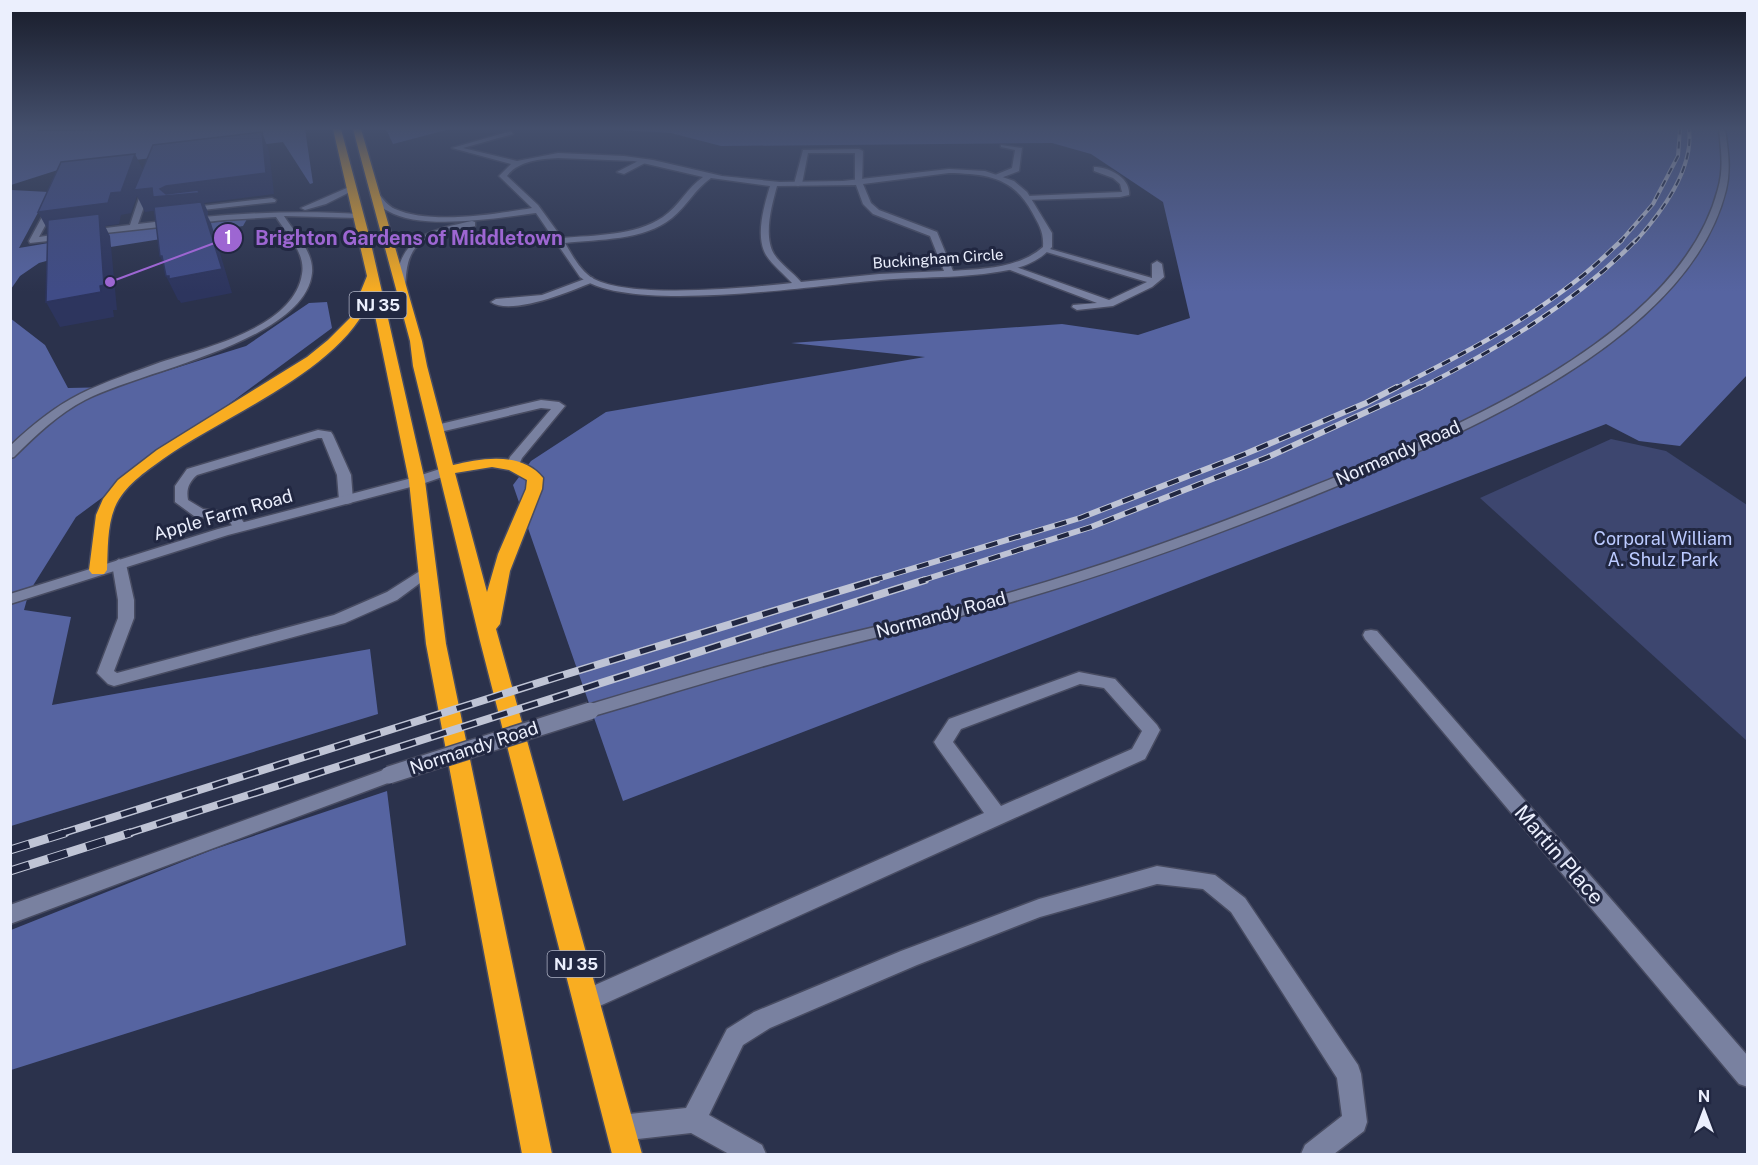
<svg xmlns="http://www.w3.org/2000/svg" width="1758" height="1165" font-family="'Public Sans',sans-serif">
<rect width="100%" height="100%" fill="#2b324c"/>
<!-- green -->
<path fill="#3d466f" d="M1611 439 1666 451 1747 505V741L1480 498Z"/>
<!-- forest -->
<path fill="#5664a1" d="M10 129H39L37 131 305 129 313 183 310 184 283 142 61 169 11 185Z
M386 129H450L393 144Z
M601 129H1747V375L1680 446 1639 441 1606 424 623 801 513 485 531 461 606 412 925 357 791 343 1062 324 1138 335 1190 318 1163 202 1091 154 1052 143 721 146 671 133Z
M11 190 49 192 19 248 108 233 247 219 243 226 79 252 39 263 20 276 11 289Z
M327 302 332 328 76 517 29 592 24 610 71 617 52 705 370 649 378 714 11 826 10 318 45 345 68 388 115 387 246 346 309 303Z
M387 791 406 945 11 1070V930L212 850Z"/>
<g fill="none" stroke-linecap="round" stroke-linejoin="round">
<!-- lane casing -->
<g stroke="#484c62" stroke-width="3">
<path id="lane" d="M1001 145 1022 148 1019 171 998 179 994 177 995 175 1012 168 1015 150 1001 147Z
M859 149 863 151 862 184 855 182V153H808L802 184 798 186 794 184 803 150Z
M642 159 649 161 624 174 617 172Z
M1094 167C1109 167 1131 178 1129 195L1120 197 1027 200 1023 198 1027 196 1122 192 1120 184 1113 178 1094 171Z
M147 184 151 186 138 224C212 215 285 209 359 214L363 216 359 218 284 216C295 233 314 252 312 273 305 342 140 371 85 400 58 414 36 435 14 457L10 458V446C31 426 54 407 80 394 106 381 134 372 161 362 204 348 294 328 302 274 306 253 286 233 276 217L224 220 87 235 86 233 90 230 130 225 143 186Z
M349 187 356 189 326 204 305 210 301 208Z
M272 198 276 200 275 202 185 212 181 210 185 208Z
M53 202 57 204 39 237 66 233 70 236 66 239 30 243 29 241 49 204Z
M1043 247 1152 278V264L1157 261 1162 264 1164 277 1152 287 1113 306 1077 310 1072 307 1073 305 1097 303 1005 268 1013 266 1109 300 1147 282 1043 251Z
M590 277 593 278V282C572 291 511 316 491 302L496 299 542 295Z
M541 400 559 402 565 406 522 458 518 467H508L507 464 510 457 551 409 541 408 436 433 430 429 432 426Z
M318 430 331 432 333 435 351 475 353 500 351 503 346 504 339 500 337 475 322 438H318L197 475C189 482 186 489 188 500L203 509 238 514 247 527 245 530H235L229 521 194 516 175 502V486L187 469Z
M119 559 126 564 134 600V618L114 671 117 673 334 615 387 592 423 569 428 567 435 572 397 600 345 623 114 686 108 684 97 673 118 618V600L112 564Z
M1079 672 1115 679 1157 725 1160 730 1145 759 593 1009 585 1012 577 1009 574 1001 577 993 984 813 937 747 934 742 949 719ZM1080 684 1104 688 1142 731 1132 749 1001 806 953 742 961 729Z
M1157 866 1215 875 1245 898 1358 1065 1361 1074 1367 1122 1364 1131 1334 1154H1301L1305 1145 1342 1116 1337 1078 1231 912 1203 889 1157 884 1040 917 917 965 770 1028 743 1045 709 1115 762 1145 766 1154H729L691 1133 620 1141 611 1137 607 1128 611 1119 620 1115 686 1108 727 1029 754 1012 901 951 1039 899Z"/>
</g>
<!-- street casing -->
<g stroke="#484c62" stroke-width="3">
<path id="street" d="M1719 129H1725C1728 150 1731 169 1726 190 1688 345 1448 440 1315 495 1214 536 1113 573 1008 603 932 625 855 642 779 662 715 679 653 699 590 717L584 716 581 711 584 706C644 688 705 670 765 654 841 634 918 618 994 597 1100 568 1204 530 1306 489 1438 436 1679 341 1718 189 1724 169 1721 150 1719 129Z
M511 131 513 134 463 148 517 161 558 153 624 156 653 160 722 176 780 182 843 181 949 169 985 171 1014 181 1027 192 1052 233V247C1042 258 1031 264 1017 268 973 279 927 276 881 280 818 285 627 315 580 277L536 213C499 218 421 231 388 211 381 208 376 201 371 195L378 193C383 199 388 206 395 209 431 225 495 214 532 208L499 176 511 164 452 148ZM558 158 634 161 703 177C687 188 679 206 663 217 635 236 594 235 562 238L538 205 507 176C518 161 540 159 558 158ZM949 173C987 174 1013 177 1032 212 1039 225 1044 232 1043 247 1019 268 984 269 953 271L937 232 879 210 871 203 863 184ZM711 178 770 186C764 206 755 236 766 255 773 266 784 274 792 283 746 288 633 299 594 279 581 272 572 255 565 243 598 239 644 241 672 218 687 206 695 189 711 178ZM856 185 863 204 873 214 930 236 944 271 879 274 801 282C793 272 781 265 774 254 763 235 772 205 777 186Z
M472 221 475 222V226C455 230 421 233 411 255 406 265 406 277 405 288L397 290C395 284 397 278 398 271 405 234 440 228 472 221Z
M446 467 451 468 452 471 451 474 422 484 228 535 10 604V594L218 529 412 478Z
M1371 630 1377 631 1748 1056V1087L1739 1084 1365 639 1363 635 1365 631Z
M389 768 396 770 398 775 396 780 10 924V905Z"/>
</g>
<!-- highway casing -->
<g stroke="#484c62" stroke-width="3">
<path id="highway" d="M333 129H341L369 235 425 481 446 644 552 1154H522L426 644 409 481 371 296C347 368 223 416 163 459 145 472 124 486 115 507 107 526 108 549 107 570L104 574H92L89 570 96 515 103 499 118 480 157 450 307 357 328 340 350 318 367 276Z
M353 129H361L422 341 427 366 453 465C481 458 522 451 543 478L542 489 510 571 500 624 496 629 642 1154H612L480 641 413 366 410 341ZM492 467 509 470 527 480 526 489 498 554 487 592 455 473Z"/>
</g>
<!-- lane -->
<use href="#lane" fill="#7981a0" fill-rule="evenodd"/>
<!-- street -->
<use href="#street" fill="#7981a0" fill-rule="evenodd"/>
<!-- highway -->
<use href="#highway" fill="#f9ad21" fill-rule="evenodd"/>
<!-- rail-far4 casing -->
<g stroke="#bfc4d5" stroke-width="4">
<path id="rail-far4" d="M1620 242 1653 204 1678 156 1680 129
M1635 242C1661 213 1694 170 1689 129"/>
</g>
<!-- rail-far3 casing -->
<g stroke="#bfc4d5" stroke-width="4.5">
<path id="rail-far3" d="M1394 389C1457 357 1522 324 1577 280 1593 268 1607 254 1622 240
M1418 389C1496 350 1575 303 1636 240"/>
</g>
<!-- rail-far2 casing -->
<g stroke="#bfc4d5" stroke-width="6">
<path id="rail-far2" d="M871 581 1080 518 1245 454 1366 403 1397 387
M920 581 1091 527 1268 457 1421 387"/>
</g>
<!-- rail-far1 casing -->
<g stroke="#bfc4d5" stroke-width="8">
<path id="rail-far1" d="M60 834 557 677 876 580
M126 834 925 580"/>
</g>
<!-- rail casing -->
<g stroke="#bfc4d5" stroke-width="9">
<path id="rail" d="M10 850 65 833
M10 871 130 833"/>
</g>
<!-- rail-far4 -->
<use href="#rail-far4" stroke="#212741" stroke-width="2" stroke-dasharray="7" stroke-linecap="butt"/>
<!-- rail-far3 -->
<use href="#rail-far3" stroke="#212741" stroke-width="3" stroke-dasharray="9" stroke-linecap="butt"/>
<!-- rail-far2 -->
<use href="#rail-far2" stroke="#212741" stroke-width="4" stroke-dasharray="12" stroke-linecap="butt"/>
<!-- rail-far1 -->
<use href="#rail-far1" stroke="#212741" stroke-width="5" stroke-dasharray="16" stroke-linecap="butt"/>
<!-- rail -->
<use href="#rail" stroke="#212741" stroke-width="7" stroke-dasharray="20" stroke-linecap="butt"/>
<!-- street-bridge casing -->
<g stroke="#484c62" stroke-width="20" stroke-linecap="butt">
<path id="street-bridge" d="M389 775 590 711"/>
</g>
<!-- street-bridge -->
<use href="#street-bridge" stroke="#7981a0" stroke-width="17"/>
</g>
<!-- shaded-wall -->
<path fill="#2d355e" d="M262 132 269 151 274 194 204 203 208 212V215H207L211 223 232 293 181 303 179 300H178L166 276H169L171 279 160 256 159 210 145 212 137 196 131 213 121 215 119 224 105 226 110 236 117 310H113L114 317 60 327 46 302 50 234 38 212 111 193 135 154 152 188 160 189Z"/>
<!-- building -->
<path fill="#404c87" stroke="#2d355e" stroke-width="1.5" d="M262 132 266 173 166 186 160 189 166 194 198 190 199 193 153 197 152 188 134 190 153 145Z
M135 154 121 192 111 193 108 203 38 212 61 162Z
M201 202 222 269 169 279V276H166L162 256H160L154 207Z
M99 214 104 285 100 286 101 292 46 302 48 220Z"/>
<!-- sky -->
<linearGradient id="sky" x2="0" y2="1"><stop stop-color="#181c2a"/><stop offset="0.44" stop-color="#444f6c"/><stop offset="1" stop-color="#444f6c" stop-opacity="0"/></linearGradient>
<rect width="1758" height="292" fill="url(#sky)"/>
<g text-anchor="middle" stroke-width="6" stroke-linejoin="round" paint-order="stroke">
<!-- far-street labels -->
<g font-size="15" fill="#ebeffd" stroke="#212741">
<text transform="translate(938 259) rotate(-4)" y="5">Buckingham Circle</text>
</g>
<!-- shield labels -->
<g fill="#212741" stroke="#aeb3c5" stroke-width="1.5">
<rect x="349.5" y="292" width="57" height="26" rx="4.5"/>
<rect x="547.5" y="951" width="57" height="26" rx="4.5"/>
</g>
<g font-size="16" font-weight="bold" fill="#ebeffd">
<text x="378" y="311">NJ 35</text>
<text x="576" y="970">NJ 35</text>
</g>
<!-- street labels -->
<g font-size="18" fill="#ebeffd" stroke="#212741">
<text transform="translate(1398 453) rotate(-24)" y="6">Normandy Road</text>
<text transform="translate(223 515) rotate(-16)" y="6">Apple Farm Road</text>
<text transform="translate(941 615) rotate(-15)" y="6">Normandy Road</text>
<text transform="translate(474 748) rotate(-18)" y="6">Normandy Road</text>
</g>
<!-- park labels -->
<g font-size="18" fill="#bbcaff" stroke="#212741">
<text x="1663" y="545">Corporal William<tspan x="1663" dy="21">A. Shulz Park</tspan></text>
</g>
<!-- near-street labels -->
<g font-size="21" fill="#ebeffd" stroke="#212741">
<text transform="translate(1559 855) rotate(49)" y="7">Martin Place</text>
</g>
</g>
<!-- callouts -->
<path fill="none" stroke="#9d66d2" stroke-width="2" d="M110 282L228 238"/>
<g fill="#9d66d2" stroke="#212741" stroke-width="2">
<circle cx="110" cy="282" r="6"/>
<circle cx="228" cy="238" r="15"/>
</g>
<g font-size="18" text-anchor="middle" font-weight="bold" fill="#fff">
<text x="228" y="244">1</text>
</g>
<g font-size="20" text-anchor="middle" font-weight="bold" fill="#9d66d2" stroke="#212741" stroke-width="6" stroke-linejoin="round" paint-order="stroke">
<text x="409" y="245">Brighton Gardens of Middletown</text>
</g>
<!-- border -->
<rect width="1758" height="1165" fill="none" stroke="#ebeffd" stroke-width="24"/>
<!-- north arrow -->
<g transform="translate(1704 1111)" stroke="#212741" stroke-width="4.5" paint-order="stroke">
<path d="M0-4.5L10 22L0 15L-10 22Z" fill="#ebeffd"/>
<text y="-9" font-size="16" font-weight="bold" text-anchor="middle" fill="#ebeffd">N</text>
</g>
</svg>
